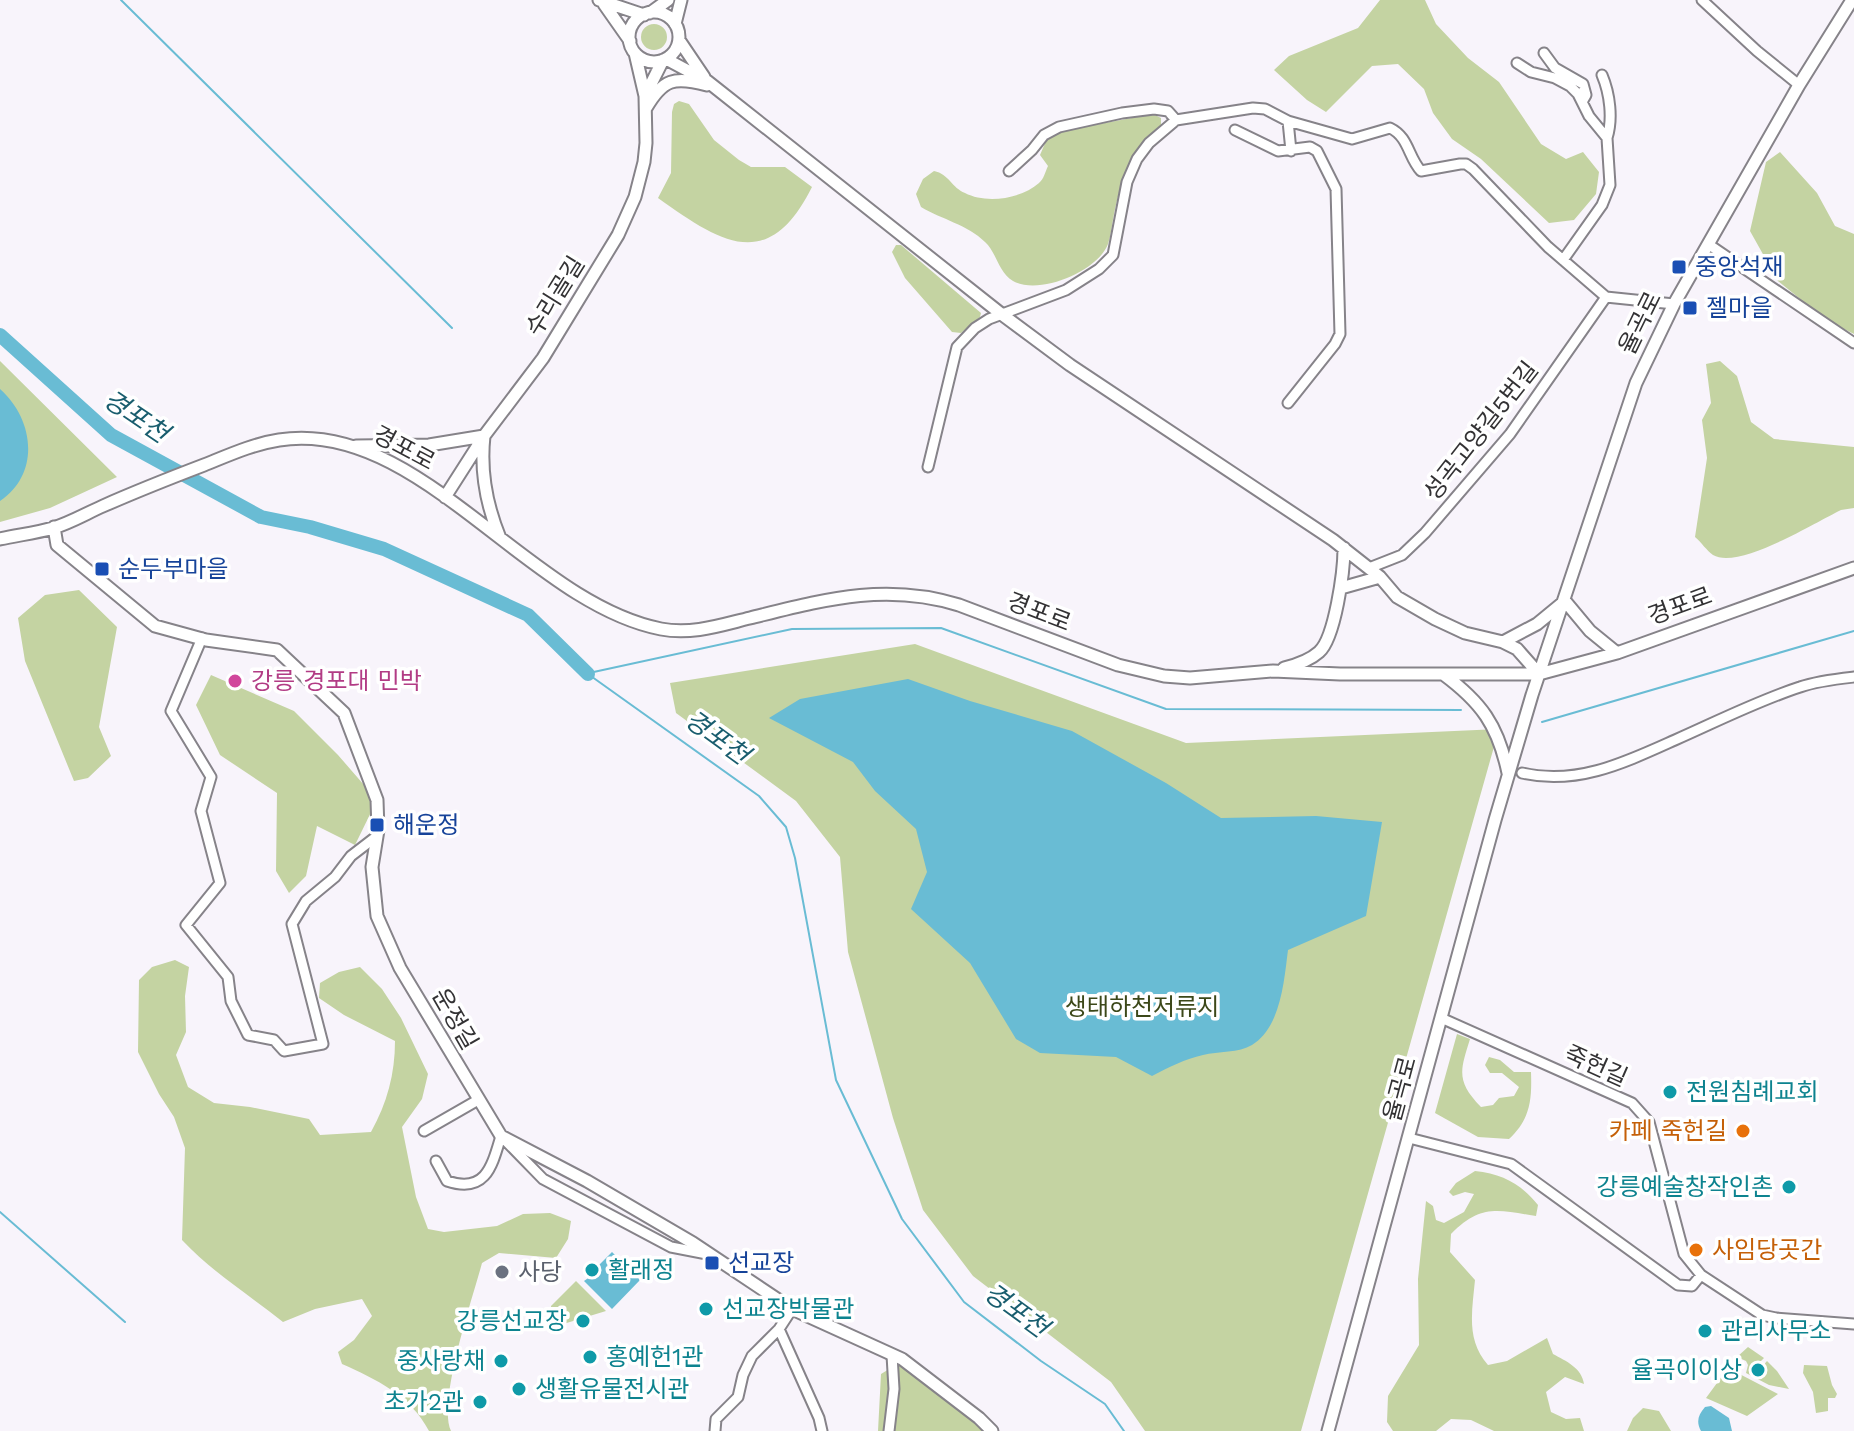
<svg xmlns="http://www.w3.org/2000/svg" width="1854" height="1431" font-family="'Work Sans','Noto Sans KR',sans-serif">
<style>
.green{fill:#c4d3a2}
.water{fill:#69bcd4}
.lines{fill:none;stroke-linecap:round;stroke-linejoin:round}
.stream{stroke:#69bcd4;stroke-width:2}
.river{stroke:#69bcd4;stroke-width:14}
.minor-casing{stroke:#868389;stroke-width:13}
.tertiary-casing{stroke:#868389;stroke-width:15}
.minor{stroke:#fff;stroke-width:9}
.tertiary{stroke:#fff;stroke-width:11}
.transit-dot{fill:#1a4fb4;stroke:#fff;stroke-width:3}
.hotel-dot{fill:#d1479c;stroke:#fff;stroke-width:3}
.culture-dot{fill:#0f9aa8;stroke:#fff;stroke-width:3}
.food-dot{fill:#e8710a;stroke:#fff;stroke-width:3}
.worship-dot{fill:#6b7280;stroke:#fff;stroke-width:3}
.labels{text-anchor:middle;dominant-baseline:central;stroke-width:7;stroke-linejoin:round;paint-order:stroke}
.transit-label{font-size:24px;fill:#164399;stroke:#fff;text-anchor:start}
.street-label{font-size:24px;fill:#333234;stroke:#fff}
.hotel-label{font-size:24px;fill:#b23c85;stroke:#fff;text-anchor:start}
.park-label{font-size:24px;fill:#3c4819;stroke:#fff}
.culture-label{font-size:24px;fill:#0d838f;stroke:#fff;text-anchor:start}
.food-label{font-size:24px;fill:#c56008;stroke:#fff;text-anchor:end}
.worship-label{font-size:24px;fill:#5b616d;stroke:#fff;text-anchor:start}
.water-label{font-size:26px;font-style:italic;fill:#195d6e;stroke:#fff}
</style>
<rect width="100%" height="100%" fill="#f8f4fb"/>
<!-- green -->
<path class="green" d="M 1380,0 L 1425,0 L 1436,24 L 1468,58 L 1499,82 L 1541,144 L 1566,159 L 1583,152 L 1599,172 L 1596,194 L 1574,220 L 1549,223 L 1481,159 L 1452,139 L 1433,113 L 1424,89 L 1398,64 L 1372,66 L 1326,112 L 1307,100 L 1274,70 L 1289,56 L 1358,28 Z
M641 37a13 13 0 1 1 26 0a13 13 0 1 1-26 0Z
M 679,101 L 689,104 L 714,140 L 739,160 L 751,167 L 785,167 L 812,187 C 768,275 720,242 658,198 L 671,173 L 672,112 L 674,104 Z
M 1153,114 L 1161,118 L 1161,125 C 1131,149 1122,177 1114,214 C 1112,224 1111,235 1108,244 C 1098,271 1039,296 1013,281 C 998,272 997,253 985,242 C 968,225 941,219 921,207 L 916,194 L 923,179 L 934,171 C 949,174 952,188 965,193 C 986,204 1021,199 1039,183 C 1044,179 1045,172 1048,166 L 1040,155 L 1046,141 L 1062,131 Z
M 1780,152 L 1817,193 L 1835,226 L 1854,234 L 1854,334 L 1826,320 L 1778,281 L 1750,231 L 1766,162 Z
M 896,245 L 901,245 L 981,313 L 980,317 L 961,333 L 952,332 L 905,278 L 892,252 Z
M 0,361 L 117,477 L 50,508 L 0,522 Z
M 1720,361 L 1737,376 L 1751,422 L 1774,439 L 1854,447 L 1854,508 L 1841,510 C 1814,523 1739,570 1713,555 C 1707,551 1701,542 1695,537 L 1707,458 L 1702,420 L 1711,403 L 1706,364 Z
M 79,590 L 117,627 L 99,727 L 111,756 L 88,778 L 74,781 L 25,661 L 18,618 L 45,595 Z
M 915,644 L 1186,743 L 1499,729 L 1301,1431 L 1145,1431 L 1111,1382 L 973,1276 L 923,1210 L 893,1118 L 848,952 L 840,857 L 796,801 L 676,713 L 670,683 Z
M 211,675 L 294,711 L 338,755 L 377,800 L 355,845 L 317,826 L 306,876 L 289,893 L 276,871 L 277,793 L 220,755 L 196,705 Z
M 175,960 L 189,967 L 185,996 L 186,1032 L 176,1055 L 188,1087 L 214,1103 L 250,1107 L 309,1119 L 320,1135 L 371,1132 C 387,1103 395,1074 395,1041 L 344,1015 L 319,998 L 320,983 L 339,972 L 360,967 L 382,989 L 401,1018 L 428,1074 L 422,1099 L 402,1127 L 416,1197 L 428,1229 L 444,1232 L 497,1226 L 523,1214 L 550,1213 L 571,1221 L 568,1239 L 556,1258 L 499,1253 L 482,1263 C 473,1297 437,1402 451,1431 L 429,1431 C 411,1396 376,1379 342,1364 L 338,1352 L 354,1340 L 372,1316 L 362,1299 L 315,1309 L 283,1322 C 248,1294 212,1272 182,1240 L 185,1148 L 174,1117 L 159,1094 L 138,1052 L 139,980 L 152,967 Z
M 1457,1034 L 1470,1039 C 1460,1071 1456,1081 1481,1107 L 1493,1105 L 1499,1098 L 1514,1096 L 1519,1087 L 1502,1073 L 1490,1073 L 1485,1065 L 1489,1057 L 1500,1060 L 1514,1072 L 1531,1072 C 1532,1101 1530,1119 1509,1139 L 1478,1137 L 1435,1113 Z
M 1475,1171 C 1503,1174 1521,1184 1538,1205 L 1536,1216 C 1497,1210 1481,1204 1451,1234 L 1450,1252 L 1475,1280 C 1472,1312 1466,1340 1488,1365 L 1507,1361 L 1547,1338 L 1553,1354 C 1566,1361 1582,1368 1584,1384 L 1565,1377 L 1546,1392 L 1551,1412 L 1566,1419 L 1580,1418 L 1584,1431 L 1494,1431 L 1471,1420 L 1451,1419 L 1436,1431 L 1393,1431 L 1387,1422 L 1388,1396 L 1419,1345 L 1418,1279 L 1426,1201 L 1433,1206 L 1436,1220 L 1444,1223 L 1464,1212 L 1474,1194 L 1465,1192 L 1453,1196 L 1449,1192 L 1456,1183 Z
M 576,1281 L 606,1311 L 560,1325 L 551,1319 L 551,1306 Z
M 1748,1347 L 1764,1358 L 1753,1369 L 1756,1374 L 1763,1372 L 1761,1368 L 1767,1361 L 1777,1371 L 1789,1389 L 1769,1385 L 1746,1373 L 1748,1365 L 1746,1361 L 1737,1357 Z
M 899,1363 L 975,1415 L 983,1431 L 878,1431 L 881,1374 Z
M 1804,1365 L 1827,1366 L 1832,1385 L 1837,1394 L 1835,1398 L 1828,1398 L 1828,1411 L 1816,1413 L 1813,1392 L 1803,1373 Z
M 1728,1368 L 1778,1394 L 1747,1416 L 1706,1398 Z
M 1643,1408 L 1659,1411 L 1671,1431 L 1627,1431 L 1633,1418 Z"/>
<!-- water -->
<path class="water" d="M 0,389 C 34,419 41,473 0,501 Z
M 908,679 L 970,701 L 1072,731 L 1166,783 L 1221,818 L 1316,816 L 1382,822 L 1366,916 L 1288,950 C 1284,981 1281,1027 1252,1045 C 1239,1053 1218,1051 1203,1055 C 1185,1059 1169,1067 1152,1076 L 1116,1057 L 1040,1053 L 1016,1039 L 970,963 L 911,909 L 927,872 L 916,829 L 875,791 L 853,762 L 769,718 L 800,699 Z
M 612,1252 L 640,1280 L 612,1309 L 584,1281 L 601,1269 L 598,1266 Z
M 1711,1406 L 1729,1418 L 1732,1431 L 1701,1431 C 1696,1422 1698,1415 1705,1407 Z"/>
<g class="lines">
<!-- stream -->
<path class="stream" d="M 121,0 L 452,328
M 589,673 L 792,629 L 941,628 L 1166,709 L 1461,710
M 588,674 L 759,796 L 786,827 L 795,858 L 836,1080 L 902,1219 L 964,1302 L 1041,1361 L 1105,1404 L 1124,1431
M 1542,722 L 1854,631
M 0,1212 L 125,1322"/>
<!-- river -->
<path class="river" d="M 0,335 L 111,435 L 261,517 L 310,527 L 384,549 L 528,615 L 588,674"/>
<!-- minor casing -->
<g class="minor-casing">
<path id="minor" d="M 1702,0 L 1757,51 L 1799,85
M 1544,53 L 1555,68 L 1583,84 L 1586,95 L 1582,102
M 1517,63 L 1531,72 L 1555,78 L 1570,86 L 1578,94 L 1589,116 L 1607,138 L 1610,185 L 1602,205 L 1563,260
M 1602,75 C 1610,94 1613,119 1607,138
M 1288,121 L 1291,151
M 1235,130 L 1278,151 L 1310,147 L 1317,151 L 1336,189 L 1340,334 L 1335,344 L 1288,403
M 1009,171 L 1032,150 L 1044,135 L 1059,127 L 1122,113 L 1154,109 L 1168,111 L 1176,120 L 1253,108 L 1265,109 L 1288,121 L 1352,139 L 1390,128 C 1409,137 1408,157 1421,171 L 1460,164 L 1466,164 L 1473,169 L 1548,247 L 1606,297 L 1674,304
M 1708,244 L 1854,343
M 928,467 L 957,347 L 975,328 L 989,319 L 1066,290 L 1099,269 L 1113,255 L 1127,182 L 1137,159 L 1149,143 L 1176,120
M 1369,568 L 1402,555 L 1425,533 L 1510,434 L 1606,297
M 202,638 L 171,711 L 211,777 L 201,811 L 220,883 L 186,925 L 228,977 L 231,1001 L 248,1035 L 274,1040 L 284,1051 L 323,1044 L 292,924 L 306,901 L 335,877 L 351,856 L 377,836
M 1522,773 C 1577,786 1626,762 1675,740 C 1716,722 1757,701 1800,687 C 1817,681 1836,679 1854,677
M 1441,1018 L 1632,1103 L 1649,1122 L 1684,1254 L 1701,1275 L 1762,1315 L 1776,1318 L 1854,1324
M 424,1131 L 478,1100
M 1409,1138 L 1511,1164 L 1678,1285 L 1692,1286 L 1701,1275
M 436,1161 L 447,1181 C 486,1194 492,1166 501,1136 L 543,1179 L 671,1247 L 707,1254
M 779,1329 L 819,1418 L 822,1431
M 715,1431 L 716,1419 L 738,1397 L 743,1375 L 752,1356 L 779,1329 L 792,1309
M 889,1431 L 894,1389 L 892,1355"/>
</g>
<!-- tertiary casing -->
<g class="tertiary-casing">
<path id="tertiary" d="M 599,0 L 644,15
M 604,4 L 630,41
M629 37a25 25 0 1 1 50 0a25 25 0 1 1-50 0Z
M 650,13 L 668,0
M 675,24 L 681,0
M 679,40 L 704,77
M 666,59 L 707,81 L 1000,313 L 1070,365 L 1333,540 L 1380,577 L 1397,597 L 1435,619 L 1465,633 L 1503,642 L 1517,649 L 1539,674
M 645,96 L 663,60
M 646,108 C 663,79 674,76 707,85
M 356,446 L 429,445 L 484,436 C 480,472 486,504 500,538
M 445,497 L 484,436 L 543,358 L 618,235 L 635,197 L 644,162 L 646,143 L 645,96 L 635,53
M 54,527 L 57,545 L 155,626 L 206,640 L 277,650 L 344,713 L 377,800 L 378,830 L 372,867 L 377,916 L 400,968 L 501,1136 L 587,1181 L 693,1243 L 792,1309 L 902,1359 L 979,1418 L 992,1431
M 0,539 C 18,535 36,533 53,528 C 70,523 87,513 103,506 C 137,491 170,478 204,465 C 229,455 253,444 279,440 C 418,418 528,603 661,629 C 692,635 721,625 750,618 C 823,600 885,582 959,605 L 1118,665 L 1164,676 L 1190,678 L 1273,671 L 1340,674 L 1539,674 L 1617,653 L 1854,568
M 1341,588 L 1380,577
M 1503,642 L 1537,624 L 1565,601 L 1590,631 L 1617,653
M 1284,668 C 1296,665 1309,661 1319,652 C 1335,638 1344,571 1344,548
M 1443,674 C 1481,702 1498,725 1508,773
M 1328,1431 L 1495,820 L 1532,695 L 1636,383 L 1674,304 L 1799,85 L 1852,0"/>
</g>
<!-- minor -->
<use href="#minor" class="minor"/>
<!-- tertiary -->
<use href="#tertiary" class="tertiary"/>
</g>
<!-- markers -->
<g class="transit-dot">
<rect x="1671" y="259" width="16" height="16" rx="4"/>
<rect x="1682" y="300" width="16" height="16" rx="4"/>
<rect x="94" y="561" width="16" height="16" rx="4"/>
<rect x="369" y="817" width="16" height="16" rx="4"/>
<rect x="704" y="1255" width="16" height="16" rx="4"/>
</g>
<circle class="hotel-dot" cx="235" cy="681" r="8"/>
<g class="culture-dot">
<circle cx="1670" cy="1092" r="8"/>
<circle cx="1789" cy="1187" r="8"/>
<circle cx="592" cy="1270" r="8"/>
<circle cx="706" cy="1309" r="8"/>
<circle cx="583" cy="1321" r="8"/>
<circle cx="1705" cy="1331" r="8"/>
<circle cx="590" cy="1357" r="8"/>
<circle cx="501" cy="1361" r="8"/>
<circle cx="1758" cy="1370" r="8"/>
<circle cx="519" cy="1389" r="8"/>
<circle cx="480" cy="1402" r="8"/>
</g>
<g class="food-dot">
<circle cx="1743" cy="1131" r="8"/>
<circle cx="1696" cy="1250" r="8"/>
</g>
<circle class="worship-dot" cx="502" cy="1272" r="8"/>
<g class="labels">
<!-- transit labels -->
<g class="transit-label">
<text x="1695" y="267">중앙석재</text>
<text x="1706" y="308">젤마을</text>
<text x="118" y="569">순두부마을</text>
<text x="393" y="825">해운정</text>
<text x="728" y="1263">선교장</text>
</g>
<!-- street labels -->
<g class="street-label">
<text transform="translate(555 296) rotate(-58)">수리골길</text>
<text transform="translate(1640 323) rotate(-64)">율곡로</text>
<text transform="translate(1481 431) rotate(-52)">성곡고양길5번길</text>
<text transform="translate(404 448) rotate(28)">경포로</text>
<text transform="translate(1680 606) rotate(-20)">경포로</text>
<text transform="translate(1039 612) rotate(21)">경포로</text>
<text transform="translate(455 1019) rotate(60)">운정길</text>
<text transform="translate(1596 1066) rotate(24)">죽헌길</text>
<text transform="translate(1400 1089) rotate(-75)">율곡로</text>
</g>
<!-- hotel labels -->
<g class="hotel-label">
<text x="251" y="681">강릉 경포대 민박</text>
</g>
<!-- park labels -->
<g class="park-label">
<text x="1142" y="1007">생태하천저류지</text>
</g>
<!-- culture labels -->
<g class="culture-label">
<text x="1686" y="1092">전원침례교회</text>
<text x="1773" y="1187" text-anchor="end">강릉예술창작인촌</text>
<text x="608" y="1270">활래정</text>
<text x="722" y="1309">선교장박물관</text>
<text x="567" y="1321" text-anchor="end">강릉선교장</text>
<text x="1721" y="1331">관리사무소</text>
<text x="606" y="1357">홍예헌1관</text>
<text x="485" y="1361" text-anchor="end">중사랑채</text>
<text x="1742" y="1370" text-anchor="end">율곡이이상</text>
<text x="535" y="1389">생활유물전시관</text>
<text x="464" y="1402" text-anchor="end">초가2관</text>
</g>
<!-- food labels -->
<g class="food-label">
<text x="1727" y="1131">카페 죽헌길</text>
<text x="1712" y="1250" text-anchor="start">사임당곳간</text>
</g>
<!-- worship labels -->
<g class="worship-label">
<text x="518" y="1272">사당</text>
</g>
<!-- water labels -->
<g class="water-label">
<text transform="translate(136 416) rotate(34)">경포천</text>
<text transform="translate(717 737) rotate(36)">경포천</text>
<text transform="translate(1016 1310) rotate(36)">경포천</text>
</g>
</g>
</svg>
